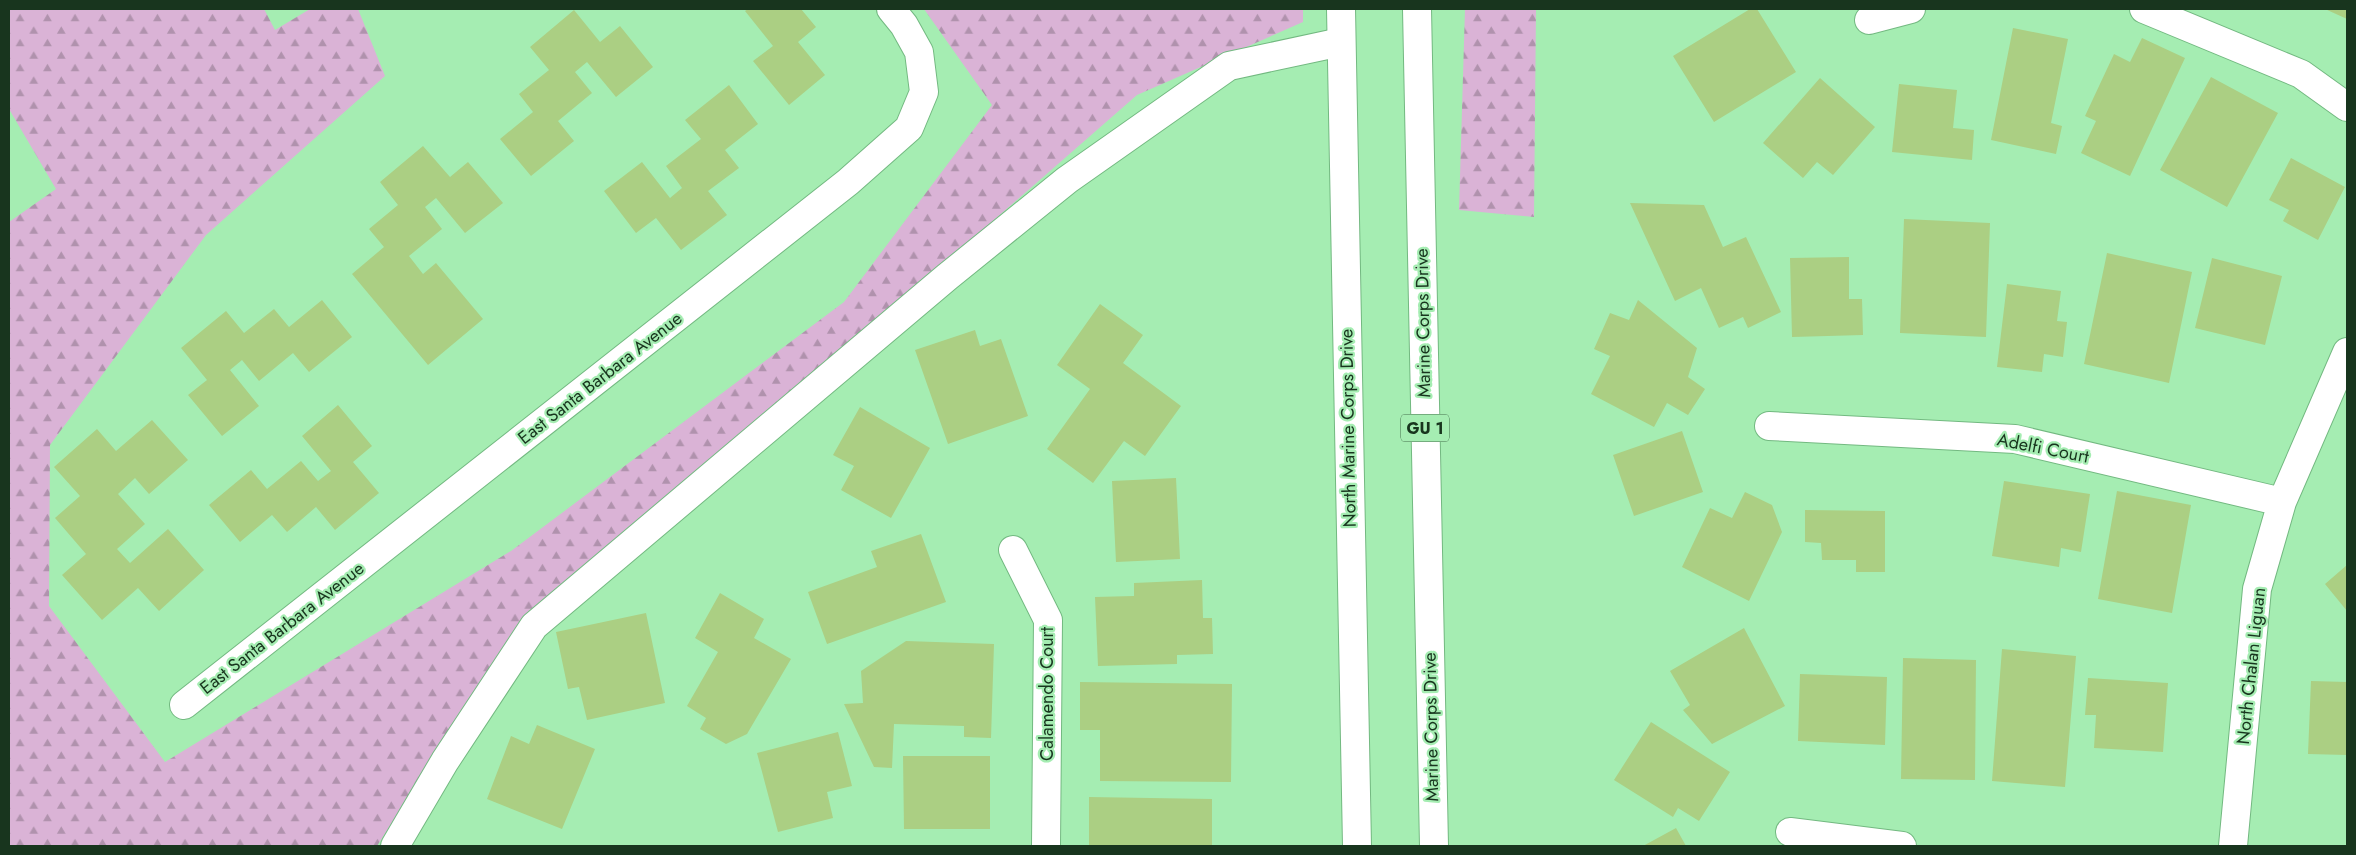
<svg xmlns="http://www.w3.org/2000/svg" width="2356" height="855" font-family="Jost,sans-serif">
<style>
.forest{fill:url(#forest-firs)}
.building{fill:#abcf83}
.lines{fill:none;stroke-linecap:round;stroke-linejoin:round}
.minor-casing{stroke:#73b981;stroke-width:30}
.primary-casing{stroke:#73b981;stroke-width:30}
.minor{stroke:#fff;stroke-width:28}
.primary{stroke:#fff;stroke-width:28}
.labels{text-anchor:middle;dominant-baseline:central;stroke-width:4.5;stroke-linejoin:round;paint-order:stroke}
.shield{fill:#a5edb2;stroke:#426c4a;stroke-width:1}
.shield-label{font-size:16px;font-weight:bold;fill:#18351e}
.street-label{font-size:18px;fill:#18351e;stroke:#a5edb2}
</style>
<defs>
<pattern id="forest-firs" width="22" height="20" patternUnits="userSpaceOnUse" patternTransform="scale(1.25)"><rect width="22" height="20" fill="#dab3d6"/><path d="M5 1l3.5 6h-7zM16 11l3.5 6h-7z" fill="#b092ad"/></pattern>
</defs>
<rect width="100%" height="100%" fill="#a5edb2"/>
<!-- forest -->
<path class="forest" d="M 9,9 L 264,9 L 275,30 L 310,9 L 358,9 L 385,76 L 206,235 L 50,445 L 49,606 L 165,762 L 511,551 L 844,302 L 992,105 L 924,9 L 1303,9 L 1303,22 L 1137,95 L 804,386 L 525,617 L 377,846 L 9,846 L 9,222 L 56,189 L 9,109 Z
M 1465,9 L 1536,9 L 1534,217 L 1459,210 Z"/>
<!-- building -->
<path class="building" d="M 748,9 L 801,9 L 816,27 L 798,42 L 825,75 L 789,105 L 753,61 L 773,46 L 745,11 Z
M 1750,9 L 1757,9 L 1796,72 L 1714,122 L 1673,56 Z
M 2325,9 L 2347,9 L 2347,19 Z
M 574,10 L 600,42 L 620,26 L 653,67 L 616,97 L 587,62 L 575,72 L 592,93 L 558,121 L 574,141 L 531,176 L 500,139 L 533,112 L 519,94 L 549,70 L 530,47 Z
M 2013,28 L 2068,39 L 2051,123 L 2062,126 L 2056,154 L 1991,140 Z
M 2142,38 L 2185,58 L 2130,176 L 2081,153 L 2096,121 L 2085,116 L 2114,54 L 2130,62 Z
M 2211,77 L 2278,113 L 2227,207 L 2160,170 Z
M 1820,78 L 1875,127 L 1833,175 L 1817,162 L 1803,178 L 1763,143 Z
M 1899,84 L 1957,90 L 1953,128 L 1974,130 L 1972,160 L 1892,152 Z
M 729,85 L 758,124 L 725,150 L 739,168 L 708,191 L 727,215 L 681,250 L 656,218 L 636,233 L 604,191 L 642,162 L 670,198 L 682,188 L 666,166 L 701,139 L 685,120 Z
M 423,146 L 450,177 L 468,162 L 503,203 L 465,233 L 436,198 L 425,207 L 442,229 L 409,256 L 423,274 L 436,263 L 483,319 L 428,365 L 352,274 L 384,247 L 369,229 L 398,205 L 380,182 Z
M 2291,158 L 2345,187 L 2318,240 L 2283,221 L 2289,210 L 2269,200 Z
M 1630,203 L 1704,205 L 1723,247 L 1746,237 L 1781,312 L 1748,328 L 1743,317 L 1719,328 L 1701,288 L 1675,301 Z
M 1904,219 L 1990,223 L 1986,337 L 1900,333 Z
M 2107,253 L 2192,272 L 2169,383 L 2084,364 Z
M 1849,257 L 1849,299 L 1862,299 L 1863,335 L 1792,337 L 1790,258 Z
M 2212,258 L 2282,276 L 2265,345 L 2195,328 Z
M 2007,284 L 2061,291 L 2057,321 L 2067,322 L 2063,357 L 2044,354 L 2042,372 L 1997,367 Z
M 322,300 L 352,337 L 309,372 L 293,353 L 259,381 L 242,360 L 230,370 L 259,406 L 222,436 L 188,395 L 207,380 L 181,348 L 226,311 L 244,333 L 274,309 L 289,327 Z
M 1638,300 L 1697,348 L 1688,377 L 1705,389 L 1688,415 L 1667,403 L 1654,427 L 1591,394 L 1610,356 L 1594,349 L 1610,313 L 1629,320 Z
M 1100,304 L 1143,335 L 1123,363 L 1181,406 L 1145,456 L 1124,441 L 1093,483 L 1047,449 L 1090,389 L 1057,365 Z
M 975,330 L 980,346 L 1001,339 L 1028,416 L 948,444 L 915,350 Z
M 338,405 L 372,446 L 353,462 L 379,493 L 335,530 L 316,507 L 287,532 L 272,515 L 240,542 L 209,505 L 251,470 L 267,489 L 301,461 L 318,481 L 331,471 L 302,436 Z
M 860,407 L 930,448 L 891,518 L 841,490 L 854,466 L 833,455 Z
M 152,420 L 188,460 L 149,494 L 135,478 L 118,494 L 145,524 L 117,549 L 130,563 L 168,529 L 204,570 L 159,611 L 138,588 L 102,620 L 62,575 L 86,554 L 55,518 L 80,496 L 54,467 L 97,429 L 116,451 Z
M 1682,431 L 1703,492 L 1634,516 L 1613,455 Z
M 1176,478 L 1180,559 L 1116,562 L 1112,481 Z
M 2004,481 L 2090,494 L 2081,552 L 2061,548 L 2059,567 L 1992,556 Z
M 2117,491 L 2191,505 L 2172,613 L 2098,599 Z
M 1745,492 L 1772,505 L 1782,532 L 1749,601 L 1682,567 L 1710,508 L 1732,518 Z
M 1805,510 L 1885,511 L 1885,572 L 1856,572 L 1856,560 L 1822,560 L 1821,543 L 1805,542 Z
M 921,534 L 946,602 L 827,644 L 808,592 L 877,567 L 871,551 Z
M 2347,565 L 2347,611 L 2325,584 Z
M 1202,580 L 1203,618 L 1212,618 L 1213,654 L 1177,655 L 1177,664 L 1098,666 L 1095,597 L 1134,596 L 1134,583 Z
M 720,593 L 764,619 L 754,638 L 791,659 L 747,734 L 726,744 L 700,729 L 706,718 L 687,706 L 718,652 L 695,638 Z
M 646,613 L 665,703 L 587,720 L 579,687 L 568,689 L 556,632 Z
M 1744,628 L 1785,706 L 1712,744 L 1683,710 L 1690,705 L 1670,671 Z
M 906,641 L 994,644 L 991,738 L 964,737 L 964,726 L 894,724 L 892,768 L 874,767 L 844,704 L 863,703 L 861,671 Z
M 2002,649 L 2076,656 L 2065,787 L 1992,781 Z
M 1903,658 L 1976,660 L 1975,780 L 1901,779 Z
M 1800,674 L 1887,677 L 1885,745 L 1798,741 Z
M 2088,678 L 2168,683 L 2163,752 L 2094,748 L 2096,715 L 2085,715 Z
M 2311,681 L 2347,682 L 2347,755 L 2308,754 Z
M 1080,682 L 1232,684 L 1231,782 L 1100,781 L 1100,730 L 1080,730 Z
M 1651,722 L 1730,772 L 1699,821 L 1678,808 L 1673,817 L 1614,780 Z
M 537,725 L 595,749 L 562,829 L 487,799 L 511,736 L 529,744 Z
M 838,732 L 852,786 L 827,792 L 833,818 L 778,832 L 757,753 Z
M 903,756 L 990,756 L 990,829 L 904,829 Z
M 1089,797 L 1212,799 L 1212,846 L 1089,846 Z
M 1676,828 L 1686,846 L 1643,846 Z"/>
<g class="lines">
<!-- minor casing -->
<g class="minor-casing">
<path id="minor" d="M 2144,9 L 2301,74 L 2347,107
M 1869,20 L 1911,9
M 1769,426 L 2015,439 L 2282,502
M 1013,550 L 1048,620 L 1046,846
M 184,705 L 848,182 L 909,128 L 924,92 L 919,52 L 904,25 L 891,9
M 1790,832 L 1902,846
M 395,846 L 445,761 L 534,626 L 947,277 L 1067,180 L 1229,66 L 1341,42
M 2233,846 L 2257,589 L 2282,502 L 2347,352"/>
</g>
<!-- primary casing -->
<g class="primary-casing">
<path id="primary" d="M 1341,9 L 1357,846
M 1417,9 L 1434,846"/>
</g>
<!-- minor -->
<use href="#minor" class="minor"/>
<!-- primary -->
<use href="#primary" class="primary"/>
</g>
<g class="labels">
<!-- shield labels -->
<rect class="shield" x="1401" y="414.5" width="48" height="27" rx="4"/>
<g class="shield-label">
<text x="1425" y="428">GU 1</text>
</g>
<!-- street labels -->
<g class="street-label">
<text transform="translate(1423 323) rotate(-91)">Marine Corps Drive</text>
<text transform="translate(600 378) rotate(-38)">East Santa Barbara Avenue</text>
<text transform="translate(1348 428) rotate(-91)">North Marine Corps Drive</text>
<text transform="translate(2043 448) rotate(11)">Adelfi Court</text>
<text transform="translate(282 628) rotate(-38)">East Santa Barbara Avenue</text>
<text transform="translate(2251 666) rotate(-84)">North Chalan Liguan</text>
<text transform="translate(1047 694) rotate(-90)">Calamendo Court</text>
<text transform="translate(1431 727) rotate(-91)">Marine Corps Drive</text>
</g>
</g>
<!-- border -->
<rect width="2356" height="855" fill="none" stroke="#18351e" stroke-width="20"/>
</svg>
